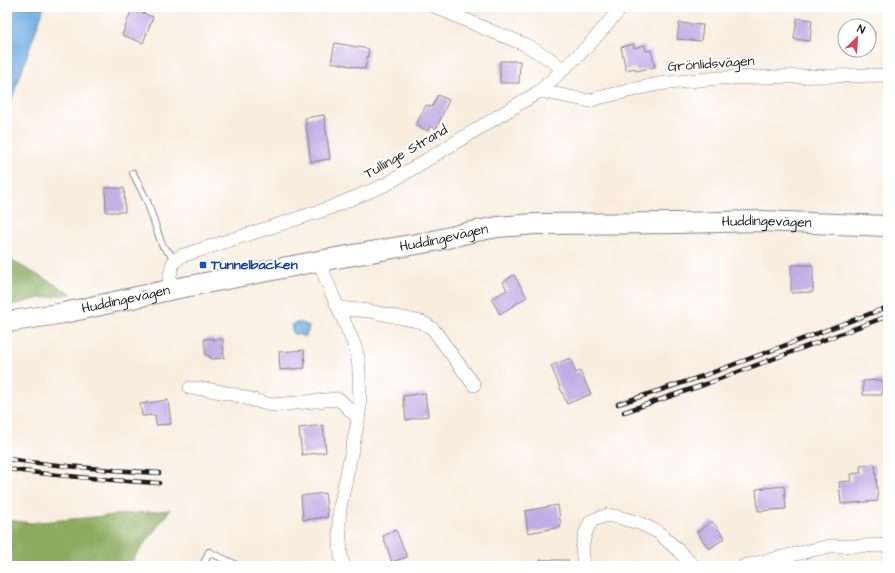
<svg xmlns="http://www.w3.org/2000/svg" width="895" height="573" font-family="'Architects Daughter',sans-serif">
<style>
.forest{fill:#8bab5f;stroke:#54643e}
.water{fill:#6dace0;stroke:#44647e}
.building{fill:#c1ade5}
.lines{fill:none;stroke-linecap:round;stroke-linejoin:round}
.service-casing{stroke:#8a847e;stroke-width:8}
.minor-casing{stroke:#8a847e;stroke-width:14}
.primary-casing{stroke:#8a847e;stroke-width:22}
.service{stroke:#fff;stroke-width:6}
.minor{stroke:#fff;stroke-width:13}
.primary{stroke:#fff;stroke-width:20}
.rail-casing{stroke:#1c1c1c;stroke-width:4.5}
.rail{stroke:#fff;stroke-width:3;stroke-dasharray:9;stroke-linecap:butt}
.transit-dot{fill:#1a4fb4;stroke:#fff;stroke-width:1.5}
.labels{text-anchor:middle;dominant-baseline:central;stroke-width:4;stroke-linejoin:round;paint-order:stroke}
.street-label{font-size:14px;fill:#1c1c1c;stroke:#fff}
.transit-label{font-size:14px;font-weight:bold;fill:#164399;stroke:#fff;text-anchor:start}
</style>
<rect width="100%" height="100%" fill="#fff"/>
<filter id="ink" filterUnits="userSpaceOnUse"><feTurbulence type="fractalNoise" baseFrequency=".025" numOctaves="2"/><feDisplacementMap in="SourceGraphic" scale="8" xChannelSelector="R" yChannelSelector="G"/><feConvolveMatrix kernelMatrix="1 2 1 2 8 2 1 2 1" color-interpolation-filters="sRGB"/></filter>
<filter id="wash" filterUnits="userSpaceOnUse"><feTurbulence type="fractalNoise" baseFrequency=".012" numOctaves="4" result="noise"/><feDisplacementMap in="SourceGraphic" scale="16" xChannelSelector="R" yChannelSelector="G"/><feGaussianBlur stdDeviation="0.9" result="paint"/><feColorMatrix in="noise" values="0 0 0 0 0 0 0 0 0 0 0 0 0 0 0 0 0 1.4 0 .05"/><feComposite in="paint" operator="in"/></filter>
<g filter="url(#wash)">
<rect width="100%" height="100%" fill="#f9eddf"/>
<!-- forest -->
<path class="forest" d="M 7,258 L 72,294 L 41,298 L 7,306 Z
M 170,510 L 128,566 L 7,566 L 7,520 L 30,523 Z"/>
<!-- water -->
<path class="water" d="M 7,7 L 44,7 L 7,113 Z
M 297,323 L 302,323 L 309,326 L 308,331 L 305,337 L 297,334 L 293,334 L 291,326 L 292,324 Z"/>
<g id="blocks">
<!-- building -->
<path class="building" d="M 132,9 L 153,17 L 143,43 L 122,35 Z
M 797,18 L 812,20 L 810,41 L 794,39 Z
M 679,23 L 703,25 L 701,41 L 677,39 Z
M 869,31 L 875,32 L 873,49 L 869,49 Z
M 335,43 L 369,49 L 365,69 L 331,62 Z
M 633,44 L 634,48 L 645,45 L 646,51 L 651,50 L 655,67 L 636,71 L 635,68 L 626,70 L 621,47 Z
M 500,61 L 520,61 L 519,83 L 500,83 Z
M 438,95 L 449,100 L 436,129 L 430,126 L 428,131 L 416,125 L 426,105 L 432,107 Z
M 324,115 L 330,159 L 311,162 L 305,118 Z
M 105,188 L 124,188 L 125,212 L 106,212 Z
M 791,265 L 813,265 L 813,292 L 791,293 Z
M 514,275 L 527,297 L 500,314 L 491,299 L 507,290 L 503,282 Z
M 213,338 L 213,340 L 223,339 L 224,358 L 211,359 L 210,356 L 206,356 L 204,339 Z
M 304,350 L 305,368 L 280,370 L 279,352 Z
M 570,358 L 576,373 L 580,371 L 591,394 L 567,404 L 551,366 Z
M 882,380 L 882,395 L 863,395 L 863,381 Z
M 425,393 L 428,416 L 406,420 L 403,396 Z
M 168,400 L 171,424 L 156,425 L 155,415 L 142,416 L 140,404 Z
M 323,425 L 326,452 L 302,455 L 299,428 Z
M 875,464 L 878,501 L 841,504 L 839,482 L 852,481 L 851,474 L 861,473 L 860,466 Z
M 784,486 L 786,509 L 758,511 L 756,489 Z
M 325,493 L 328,517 L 303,520 L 301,496 Z
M 558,505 L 561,527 L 528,533 L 525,511 Z
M 712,521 L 725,538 L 709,549 L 697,532 Z
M 396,530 L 407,557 L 392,562 L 383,536 Z
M 540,560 L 568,560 L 568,566 L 540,566 Z"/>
</g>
</g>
<g filter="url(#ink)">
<use href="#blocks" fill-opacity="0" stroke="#8a847e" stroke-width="1"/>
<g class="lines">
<!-- service casing -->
<g class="service-casing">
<path id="service" d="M 133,173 L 147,201 L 162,245 L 176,260
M 203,566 L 209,552 L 239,566"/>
</g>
<!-- minor casing -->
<g class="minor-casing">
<path id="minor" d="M 436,7 L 491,31 L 524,44 L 550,59 L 563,70
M 540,91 L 590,101 L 598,98 L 658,84 L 719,78 L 888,75
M 319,261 L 332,294 L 354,344 L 358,357 L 359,371 L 360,404 L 358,421 L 340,507 L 339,523 L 341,557 L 344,566
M 169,290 L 170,275 L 173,263 L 181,256 L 327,209 L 387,184 L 540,91 L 588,46 L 622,7
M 339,308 L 369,311 L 422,322 L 433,329 L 474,385
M 190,388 L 205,389 L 232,394 L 271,405 L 296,403 L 336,399 L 340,400 L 358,418
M 584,566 L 582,548 L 585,534 L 591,521 L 607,515 L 618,517 L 639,523 L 658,532 L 680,552 L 693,566
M 744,566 L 830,546 L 861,546 L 888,545"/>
</g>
<!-- primary casing -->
<g class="primary-casing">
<g id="primary">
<path id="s1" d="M 7,322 L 64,313 L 169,290 L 319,261 L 434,241 L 471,232 L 498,227 L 535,224 L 678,223 L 760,221 L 888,226"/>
</g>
</g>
<!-- service -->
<use href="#service" class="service"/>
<!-- minor -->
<use href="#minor" class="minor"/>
<!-- primary -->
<use href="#primary" class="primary"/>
<!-- rail casing -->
<g class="rail-casing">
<path id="rail" d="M 618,404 L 703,376 L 888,307
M 624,412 L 706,384 L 888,316
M 7,459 C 57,466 108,470 159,473
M 7,469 C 57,476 108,480 159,483"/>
</g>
<!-- rail -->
<use href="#rail" class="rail"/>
</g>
</g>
<!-- markers -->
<rect class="transit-dot" x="199" y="261" width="8" height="8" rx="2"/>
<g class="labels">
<!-- street labels -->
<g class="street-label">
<text transform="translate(711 64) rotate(-4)">Grönlidsvägen</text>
<text transform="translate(406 152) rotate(-30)">Tullinge Strand</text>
<text stroke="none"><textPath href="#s1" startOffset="769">Huddingevägen</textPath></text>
<text stroke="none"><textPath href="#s1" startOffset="445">Huddingevägen</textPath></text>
<text stroke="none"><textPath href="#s1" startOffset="121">Huddingevägen</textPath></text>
</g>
<!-- transit labels -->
<g class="transit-label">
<text x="211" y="265">Tunnelbacken</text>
</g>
</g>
<!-- margin -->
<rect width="895" height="573" fill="none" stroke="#fff" stroke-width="24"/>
<!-- north arrow -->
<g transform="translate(857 38) rotate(25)"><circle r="19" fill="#ffffff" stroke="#a4a4a4"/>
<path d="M0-3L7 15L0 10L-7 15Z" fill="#d1495b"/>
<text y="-6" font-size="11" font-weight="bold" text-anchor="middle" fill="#1c1c1c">N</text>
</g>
</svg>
